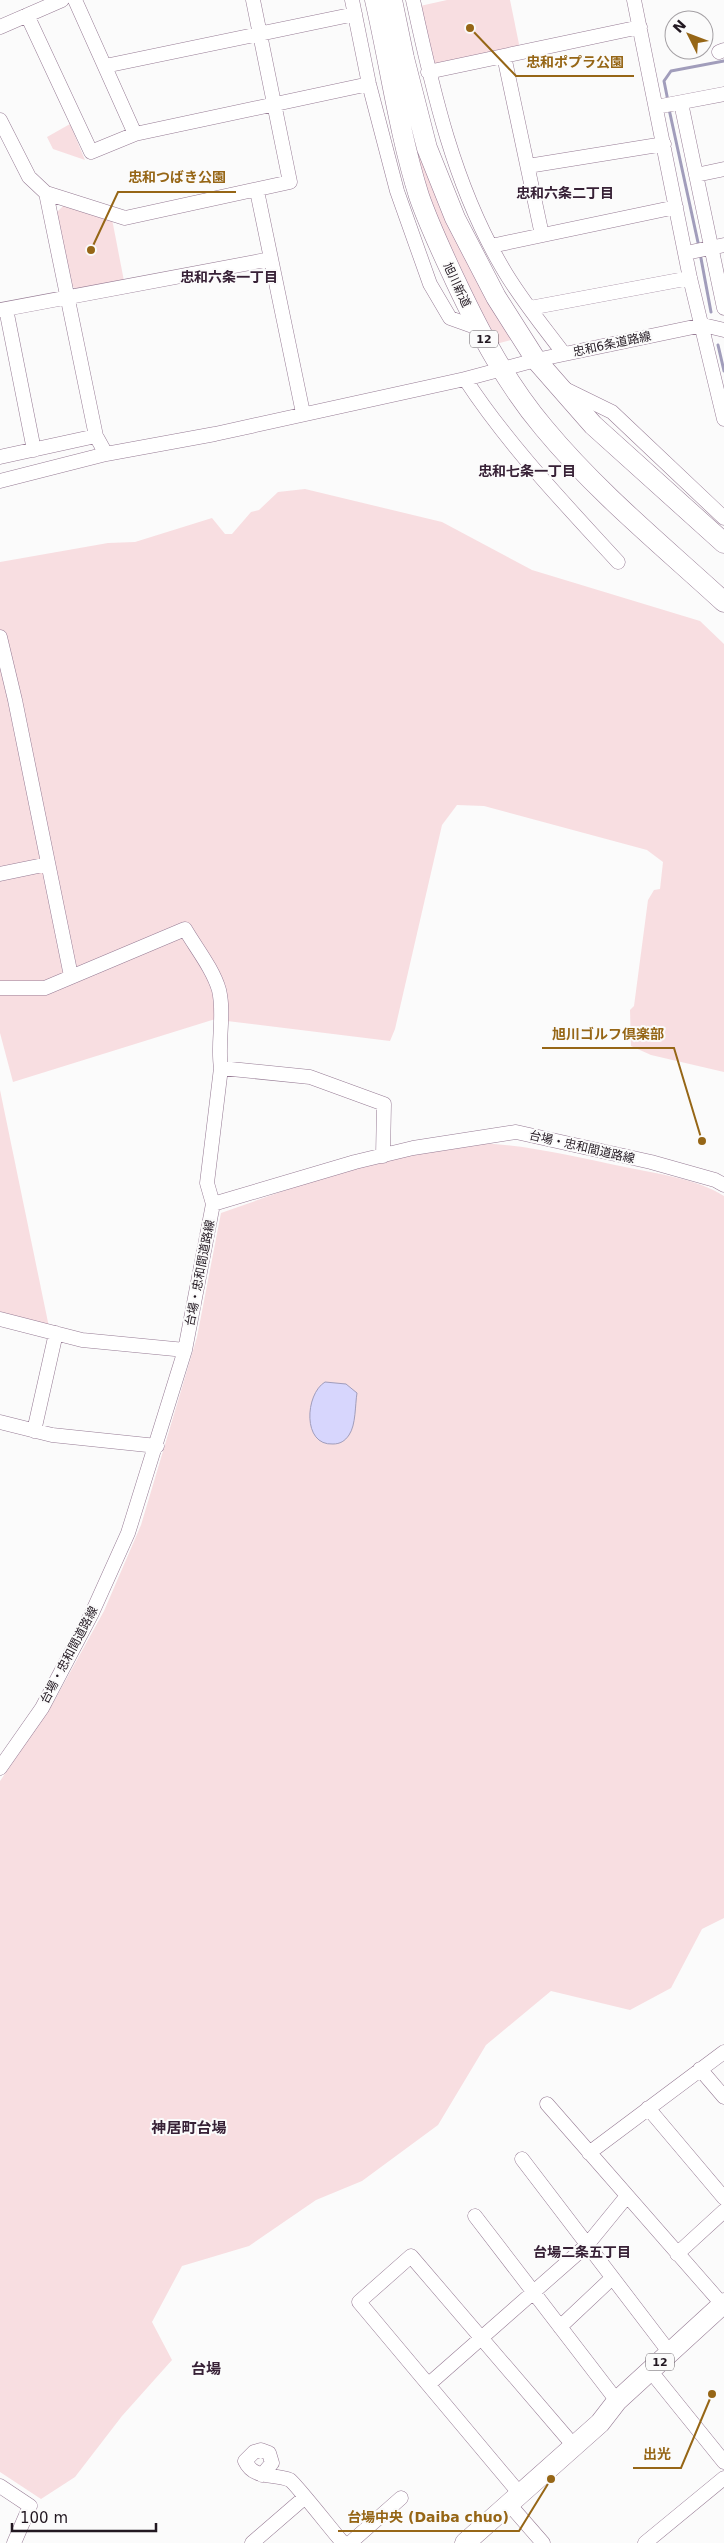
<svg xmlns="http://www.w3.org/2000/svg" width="724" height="2543" font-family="'DejaVu Sans','Noto Sans JP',sans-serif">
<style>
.green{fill:#f8dee1}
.water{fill:#d7d6fd;stroke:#a19dbb}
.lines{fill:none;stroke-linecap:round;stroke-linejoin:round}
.stream{stroke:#a19dbb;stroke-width:3}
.minor-casing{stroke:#967b94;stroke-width:15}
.highway-casing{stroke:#967b94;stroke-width:21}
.minor{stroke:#fff;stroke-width:14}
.highway{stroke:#fff;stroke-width:20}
.labels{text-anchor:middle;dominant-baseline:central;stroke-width:4;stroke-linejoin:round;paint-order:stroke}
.shield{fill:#fbfbfb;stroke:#635c62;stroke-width:1}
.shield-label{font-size:11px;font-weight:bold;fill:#221821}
.street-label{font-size:12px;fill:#221821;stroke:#fbfbfb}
.neighbourhood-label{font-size:14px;font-weight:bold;fill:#372136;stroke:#fbfbfb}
.quarter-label{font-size:15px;font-weight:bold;fill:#372136;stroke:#fbfbfb}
.leader{fill:none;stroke:#966616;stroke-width:2}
.callout-dot{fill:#966616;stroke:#fbfbfb;stroke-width:2}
.callout-label{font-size:14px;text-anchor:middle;font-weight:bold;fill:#966616;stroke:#fbfbfb;stroke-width:4;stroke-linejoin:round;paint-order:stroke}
</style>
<rect width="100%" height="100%" fill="#fbfbfb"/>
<!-- green -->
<path class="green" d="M 447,0 L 510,0 L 520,49 L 432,67 L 420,6 Z
M 399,63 L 511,340 L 496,344 L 420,181 Z
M 70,124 L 85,160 L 53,149 L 47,137 Z
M 66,203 L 112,219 L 124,281 L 78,291 L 71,285 L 56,213 Z
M 305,489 L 442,522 L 532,570 L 700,621 L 724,644 L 724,1072 L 651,1055 L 631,1046 L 630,1010 L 634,1006 L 648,900 L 654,890 L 660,889 L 663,862 L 647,850 L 484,806 L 457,805 L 442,825 L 395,1029 L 390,1041 L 227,1021 L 225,1016 L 13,1082 L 0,1033 L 0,562 L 108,543 L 135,542 L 212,518 L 225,534 L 232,534 L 251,512 L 259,510 L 278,492 Z
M 0,1090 L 50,1332 L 0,1319 Z
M 478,1143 C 528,1145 576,1157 625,1167 C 658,1174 695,1178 724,1196 L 724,1918 L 702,1929 L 671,1988 L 630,2010 L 551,1991 L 486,2045 L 438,2125 L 362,2181 L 316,2200 L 249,2246 L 182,2266 L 152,2322 L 172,2360 L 122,2416 L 75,2477 L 41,2499 L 0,2472 L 0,1781 L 52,1705 L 104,1611 L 141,1525 L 197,1337 L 221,1213 L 357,1165 Z"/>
<!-- water -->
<path class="water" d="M 325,1382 L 346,1384 L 357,1393 C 355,1405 356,1425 349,1435 C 345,1441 340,1444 333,1444 C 302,1446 305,1394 325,1382 Z"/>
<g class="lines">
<!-- stream -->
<path class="stream" d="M 668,101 L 664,81 L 671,71 L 724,61
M 669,109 L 699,247
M 700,253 L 711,312
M 718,345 L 724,371"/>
<!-- minor casing -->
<g class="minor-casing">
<path id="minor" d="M 75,0 L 135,134 L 369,84
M 352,0 L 369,84 L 397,191 L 430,284 L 450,318 L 478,328
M 413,0 C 433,92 454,185 502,267 C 519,297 543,326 564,354
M 634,0 L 690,278 L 724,419
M 27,15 L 91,152 L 135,134
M 0,27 L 62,0
M 719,52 L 724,50
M 504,56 L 542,235
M 105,66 L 355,14
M 428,72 L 640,27
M 681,103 L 724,308
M 656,107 L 724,94
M 0,120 L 29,177 L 46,193 L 125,218 L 290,182 L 253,0
M 528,166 L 664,144
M 696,175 L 724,169
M 257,191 L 303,413
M 46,193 L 96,436 L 106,454
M 491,246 L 676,207
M 686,253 L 724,245
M 530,308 L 690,278
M 6,309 L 34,450
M 0,310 L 271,259
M 465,379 C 509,446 564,503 618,562
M 565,389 L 612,412 L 724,518
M 0,457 L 96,436
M 0,481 L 106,454 L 215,434 L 465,379 L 536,360 L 703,325 L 724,330
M 0,637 L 15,700 L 71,976
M 0,874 L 48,864
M 0,988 L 45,988 L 185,929 C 196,948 213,969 219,990 C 225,1015 217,1043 221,1068 L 207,1183 L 213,1204 L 185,1350 L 128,1533 L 92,1613 L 42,1708 L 0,1768
M 221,1068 L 310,1077 L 384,1104 L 383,1156
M 213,1204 L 355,1162 L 413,1148 L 516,1132 L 651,1162 L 715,1180 L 724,1185
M 0,1319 L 82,1340 L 185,1350
M 0,1422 L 52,1435 L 157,1446
M 34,1431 L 56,1333
M 700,2069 L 724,2097
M 547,2104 L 722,2304
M 648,2108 L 724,2198
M 589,2153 L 724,2052
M 522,2159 L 670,2353
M 475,2216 L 617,2401
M 677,2254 L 724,2211
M 560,2327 L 612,2278
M 657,2379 L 724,2462
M 429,2384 L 587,2245 L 627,2196
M 262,2475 L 272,2463 L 269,2453 L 261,2450 L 254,2452 L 245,2461 C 254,2480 274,2473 290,2480 C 295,2483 335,2534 343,2543
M 0,2486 L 30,2506 L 14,2543
M 520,2494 L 359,2302 L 411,2256 L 574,2446
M 509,2504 L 543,2543
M 252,2543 L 304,2498
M 350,2543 L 401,2498
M 645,2543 L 724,2478"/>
</g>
<!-- highway casing -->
<g class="highway-casing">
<path id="highway" d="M 375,0 C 390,65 399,133 419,196 C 429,225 442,252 455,280 C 480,333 506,383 544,428 C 597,492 663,546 724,602
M 392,0 L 404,58 L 427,148 L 455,218 L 496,297 L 536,360 L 593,425 L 724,543
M 465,2543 L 600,2423 L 617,2401 L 724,2303"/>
</g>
<!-- minor -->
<use href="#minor" class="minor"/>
<!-- highway -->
<use href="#highway" class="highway"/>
</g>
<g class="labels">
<!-- shield labels -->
<g class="shield">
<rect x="470" y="330.5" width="28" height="17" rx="4"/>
<rect x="646" y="2353.5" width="28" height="17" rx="4"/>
</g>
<g class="shield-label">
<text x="484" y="339">12</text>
<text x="660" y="2362">12</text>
</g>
<!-- street labels -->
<g class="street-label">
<text transform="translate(457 285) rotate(65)">旭川新道</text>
<text transform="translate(612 344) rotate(-12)">忠和6条道路線</text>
<text transform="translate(582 1147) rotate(13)">台場・忠和間道路線</text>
<text transform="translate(200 1273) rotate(-79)">台場・忠和間道路線</text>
<text transform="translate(69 1655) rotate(-62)">台場・忠和間道路線</text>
</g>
<!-- neighbourhood labels -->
<g class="neighbourhood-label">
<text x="565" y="193">忠和六条二丁目</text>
<text x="229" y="277">忠和六条一丁目</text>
<text x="527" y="471">忠和七条一丁目</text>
<text x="582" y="2252">台場二条五丁目</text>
</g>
<!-- quarter labels -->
<g class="quarter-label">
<text x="189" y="2128">神居町台場</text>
<text x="206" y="2369">台場</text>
</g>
</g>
<!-- callouts -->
<path class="leader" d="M470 28L516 76H634M91 250L118 192H236M702 1141L674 1048H542M712 2394L681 2468H633M551 2479L519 2531H338"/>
<g class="callout-dot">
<circle cx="470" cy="28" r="5"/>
<circle cx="91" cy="250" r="5"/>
<circle cx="702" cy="1141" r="5"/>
<circle cx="712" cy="2394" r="5"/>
<circle cx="551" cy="2479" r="5"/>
</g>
<g class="callout-label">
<text x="575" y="67">忠和ポプラ公園</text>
<text x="177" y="182">忠和つばき公園</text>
<text x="608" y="1039">旭川ゴルフ倶楽部</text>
<text x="657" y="2459">出光</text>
<text x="428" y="2522">台場中央 (Daiba chuo)</text>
</g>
<!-- north arrow -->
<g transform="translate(689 35) rotate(312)"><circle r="24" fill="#fbfbfb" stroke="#a4a0a4"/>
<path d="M0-4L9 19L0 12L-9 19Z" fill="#966616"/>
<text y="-8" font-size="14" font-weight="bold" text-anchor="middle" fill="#221821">N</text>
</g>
<!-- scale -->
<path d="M12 2523v8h144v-8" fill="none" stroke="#221821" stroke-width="2.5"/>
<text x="20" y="2523" font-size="15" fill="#221821" stroke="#fbfbfb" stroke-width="4" paint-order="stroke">100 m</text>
</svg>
